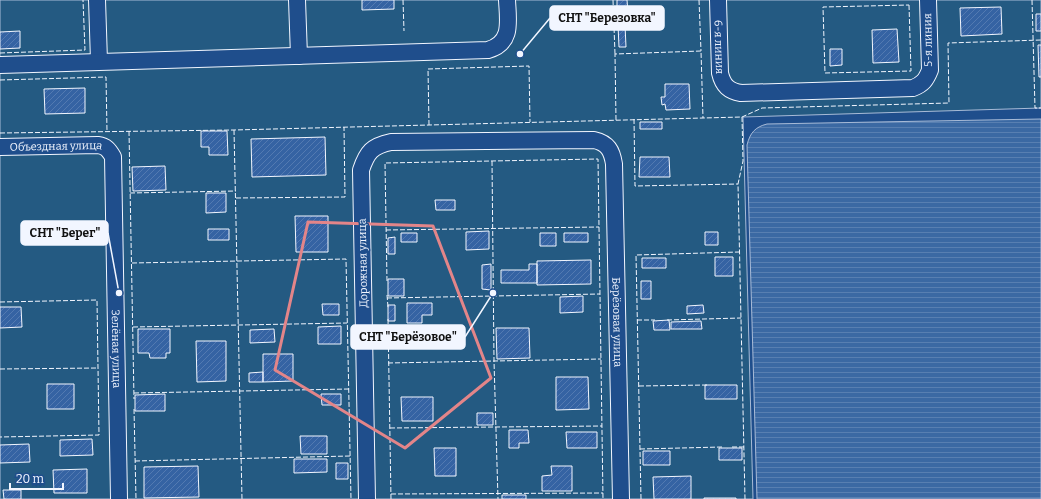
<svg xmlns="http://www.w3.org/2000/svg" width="1041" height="499" font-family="Bitter,serif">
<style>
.garden{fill:#245a82;stroke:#a8bbd7}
.water{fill:url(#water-rules);stroke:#a8bbd7}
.building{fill:url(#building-hatch);stroke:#f2f6ff}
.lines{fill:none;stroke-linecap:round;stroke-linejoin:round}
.minor-casing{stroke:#f2f6ff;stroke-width:18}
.minor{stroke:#1f4e8c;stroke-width:16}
.fence{stroke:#f2f6ff;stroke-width:1;stroke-dasharray:5 2;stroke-linecap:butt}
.marked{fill:none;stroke:#e38589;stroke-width:3;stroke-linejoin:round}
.labels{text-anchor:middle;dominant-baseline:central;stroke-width:3;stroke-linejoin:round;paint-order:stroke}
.street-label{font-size:11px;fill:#f2f6ff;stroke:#1f4e8c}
.leader{fill:none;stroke:#f2f6ff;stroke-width:1.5}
.callout-dot{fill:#f2f6ff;stroke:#1f4e8c;stroke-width:1.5}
.callout{fill:#f2f6ff;stroke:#f2f6ff;stroke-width:1.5}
.callout-label{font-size:12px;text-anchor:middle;font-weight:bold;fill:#111}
</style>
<defs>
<pattern id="water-rules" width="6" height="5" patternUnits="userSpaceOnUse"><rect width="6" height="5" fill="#3b69a3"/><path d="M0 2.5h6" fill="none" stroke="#587fb1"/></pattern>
<pattern id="building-hatch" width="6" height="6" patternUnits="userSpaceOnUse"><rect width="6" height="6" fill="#3563a3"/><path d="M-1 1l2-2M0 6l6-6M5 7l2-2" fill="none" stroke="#537ab1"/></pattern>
</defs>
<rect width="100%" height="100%" fill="#1f4e8c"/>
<!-- garden -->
<path class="garden" d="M 0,0 L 1041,0 L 1041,108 L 743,117 L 753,499 L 0,499 Z"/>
<!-- water -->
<path class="water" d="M 1041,119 L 1041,499 L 757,499 L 747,145 C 750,133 755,127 767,124 Z"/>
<!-- building -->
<path class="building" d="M 362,0 L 394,0 L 394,9 L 362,10 Z
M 617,0 L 627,0 L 628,13 L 617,13 Z
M 1001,7 L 1002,34 L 961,36 L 960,8 Z
M 1036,14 L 1041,14 L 1041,31 L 1036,31 Z
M 618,25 L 625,25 L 626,47 L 619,47 Z
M 897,29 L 899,62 L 873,63 L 872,30 Z
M 20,31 L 20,48 L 0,49 L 0,32 Z
M 1038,45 L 1041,45 L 1041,77 L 1039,77 Z
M 830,49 L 842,49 L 842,65 L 830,66 Z
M 665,84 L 689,84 L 690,109 L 666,110 L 665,104 L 662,105 L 661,97 L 665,97 Z
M 85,88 L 85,113 L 45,114 L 44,89 Z
M 640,122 L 662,122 L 662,129 L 640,129 Z
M 201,131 L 227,131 L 228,155 L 209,155 L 209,147 L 201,147 Z
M 325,137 L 326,175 L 252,177 L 251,139 Z
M 640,157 L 669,157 L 670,177 L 639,177 Z
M 165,166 L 166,190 L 133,191 L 132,167 Z
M 206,193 L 226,193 L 226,212 L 206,213 Z
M 435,200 L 455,200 L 455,210 L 436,210 Z
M 295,216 L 328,216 L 328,252 L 296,252 Z
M 208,229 L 229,229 L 229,240 L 208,240 Z
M 489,231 L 489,249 L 466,250 L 466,232 Z
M 705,232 L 718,232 L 718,245 L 705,245 Z
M 401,233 L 417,233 L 417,242 L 401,242 Z
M 540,233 L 556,233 L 556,246 L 540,246 Z
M 564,233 L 588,233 L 588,242 L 564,242 Z
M 395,237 L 395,254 L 388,254 L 388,238 Z
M 715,257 L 733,257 L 733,276 L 715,276 Z
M 642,258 L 666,258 L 666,268 L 642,268 Z
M 591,260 L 591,284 L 537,285 L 537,261 Z
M 491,264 L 491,290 L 482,289 L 482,265 Z
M 529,264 L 537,264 L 537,283 L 501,283 L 501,270 L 529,270 Z
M 388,279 L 404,279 L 404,296 L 388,296 Z
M 641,281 L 651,281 L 651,299 L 641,299 Z
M 583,296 L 583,312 L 560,313 L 560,297 Z
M 407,303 L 432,303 L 432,315 L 422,315 L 422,323 L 407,323 Z
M 322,304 L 339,304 L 339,315 L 323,315 Z
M 388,305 L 395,305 L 395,321 L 388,321 Z
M 703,305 L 704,313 L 687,314 L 687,306 Z
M 0,307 L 21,307 L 22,327 L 0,328 Z
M 669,320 L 670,330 L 654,330 L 653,321 Z
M 701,321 L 702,329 L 671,329 L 671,322 Z
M 341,326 L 341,344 L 318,344 L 318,327 Z
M 496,328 L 529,328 L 530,358 L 497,359 Z
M 138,329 L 170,329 L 170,353 L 166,353 L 166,358 L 150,358 L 149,353 L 138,353 Z
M 274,329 L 275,342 L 250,343 L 250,330 Z
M 196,341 L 226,341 L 226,381 L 197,382 Z
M 263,354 L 293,354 L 293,381 L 263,382 Z
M 263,372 L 263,382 L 249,382 L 249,373 Z
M 556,377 L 588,377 L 589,409 L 556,410 Z
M 47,384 L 74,384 L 74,409 L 47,409 Z
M 705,385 L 737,385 L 737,399 L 705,399 Z
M 165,394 L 165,411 L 135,411 L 135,395 Z
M 321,394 L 341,394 L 341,405 L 322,405 Z
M 401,397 L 433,397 L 433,421 L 402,421 Z
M 477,413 L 493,413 L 493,425 L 477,425 Z
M 509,430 L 528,430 L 529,443 L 519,443 L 519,448 L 509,448 Z
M 566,432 L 597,432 L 597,448 L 567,448 Z
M 300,436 L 327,436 L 327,454 L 301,454 Z
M 92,439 L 93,455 L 60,456 L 60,440 Z
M 29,444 L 30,462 L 0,463 L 0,445 Z
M 434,448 L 456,448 L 456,476 L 435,476 Z
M 719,448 L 742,448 L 742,460 L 719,460 Z
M 643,451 L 670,451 L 670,465 L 643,465 Z
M 294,459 L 327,459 L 327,472 L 294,473 Z
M 336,463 L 348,463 L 348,479 L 336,479 Z
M 198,466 L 199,497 L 144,498 L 144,467 Z
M 551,466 L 572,466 L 572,491 L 542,491 L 542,476 L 552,475 Z
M 87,469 L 87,493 L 54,493 L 53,470 Z
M 691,476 L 691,499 L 654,499 L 653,477 Z
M 3,490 L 21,490 L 21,499 L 4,499 Z
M 502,495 L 526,495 L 526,499 L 502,499 Z
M 704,498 L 736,498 L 736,499 L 704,499 Z"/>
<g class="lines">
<!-- minor casing -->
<g class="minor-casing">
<g id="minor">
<path d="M 97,0 L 99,61"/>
<path d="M 297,0 L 299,56"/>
<path id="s1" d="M 718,0 L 720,73 C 723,86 729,91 741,93 L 913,88 C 923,84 926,80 930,70 L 928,0"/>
<path d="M 0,65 L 488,50 C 513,43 508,21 507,0"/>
<path id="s2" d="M 0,147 L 98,145 C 106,146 109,150 113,157 L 119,499"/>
<path id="s3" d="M 367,499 L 361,170 C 367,152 372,146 391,142 L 594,140 C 608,143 612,151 614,164 L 621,499"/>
</g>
</g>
<!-- minor -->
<use href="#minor" class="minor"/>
<!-- fence -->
<path class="fence" d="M 403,0 L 404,31
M 613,0 L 615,54
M 699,0 L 701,51
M 1032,0 L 1035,108 L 1041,108
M 909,5 L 911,71 L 825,73 L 823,7 Z
M 0,53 L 85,50 L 83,0
M 0,80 L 106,77 L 107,131
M 742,117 L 743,161 L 738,184 L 745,499
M 634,119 L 635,186 L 738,184
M 616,120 L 615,54 L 701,51 L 703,118
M 429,125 L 428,69 L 529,66 L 530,122
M 234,130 L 242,499
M 129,131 L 134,399
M 0,133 L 234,130 L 742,117 L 762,108 L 949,103 L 948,43 L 1041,40
M 492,161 L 494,361 L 498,499
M 130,193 L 236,191
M 236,198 L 345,197 L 344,127
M 386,230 L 599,227
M 132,263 L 346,259 L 351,499
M 387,281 L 385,163 L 598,159 L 603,499
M 387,295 L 388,307
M 387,298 L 600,294
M 0,302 L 97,300 L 99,435 L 0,437
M 388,319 L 391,499
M 637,320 L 655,320
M 667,320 L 741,318
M 133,327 L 347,323
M 388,363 L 601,359
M 0,369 L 98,368
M 639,386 L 707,385
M 134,393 L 349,389
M 134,409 L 136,499
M 390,428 L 602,426
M 732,447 L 744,447
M 640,449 L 722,447
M 135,461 L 350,456
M 391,494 L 603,493
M 641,499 L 636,255 L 739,252"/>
</g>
<!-- marked area -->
<path class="marked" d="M 308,222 L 433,226 L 491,378 L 405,448 L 275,370 Z"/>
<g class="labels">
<!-- street labels -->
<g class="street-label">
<text transform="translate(928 40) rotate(-91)">5-я линия</text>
<text stroke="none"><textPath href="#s1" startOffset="47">6-я линия</textPath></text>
<text stroke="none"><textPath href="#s2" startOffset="56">Объездная улица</textPath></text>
<text transform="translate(363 263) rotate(-91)">Дорожная улица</text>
<text stroke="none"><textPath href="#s3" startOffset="768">Берёзовая улица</textPath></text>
<text stroke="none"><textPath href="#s2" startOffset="310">Зелёная улица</textPath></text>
</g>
</g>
<!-- callouts -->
<path class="leader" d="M520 54L550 18M119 293L108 233M493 293L465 337"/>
<g class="callout-dot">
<circle cx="520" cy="54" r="4"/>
<circle cx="119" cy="293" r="4"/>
<circle cx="493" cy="293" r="4"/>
</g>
<g class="callout">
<rect x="550" y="6" width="114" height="24" rx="4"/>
<rect x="21" y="221" width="87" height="24" rx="4"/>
<rect x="351" y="325" width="114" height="24" rx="4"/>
</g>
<g class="callout-label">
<text x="607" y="22">СНТ "Березовка"</text>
<text x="65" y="237">СНТ "Берег"</text>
<text x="408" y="341">СНТ "Берёзовое"</text>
</g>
<!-- scale -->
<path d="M10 483v6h53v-6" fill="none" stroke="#f2f6ff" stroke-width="2"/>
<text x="16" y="483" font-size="12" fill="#f2f6ff" stroke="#1f4e8c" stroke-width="3" paint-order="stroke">20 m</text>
</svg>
